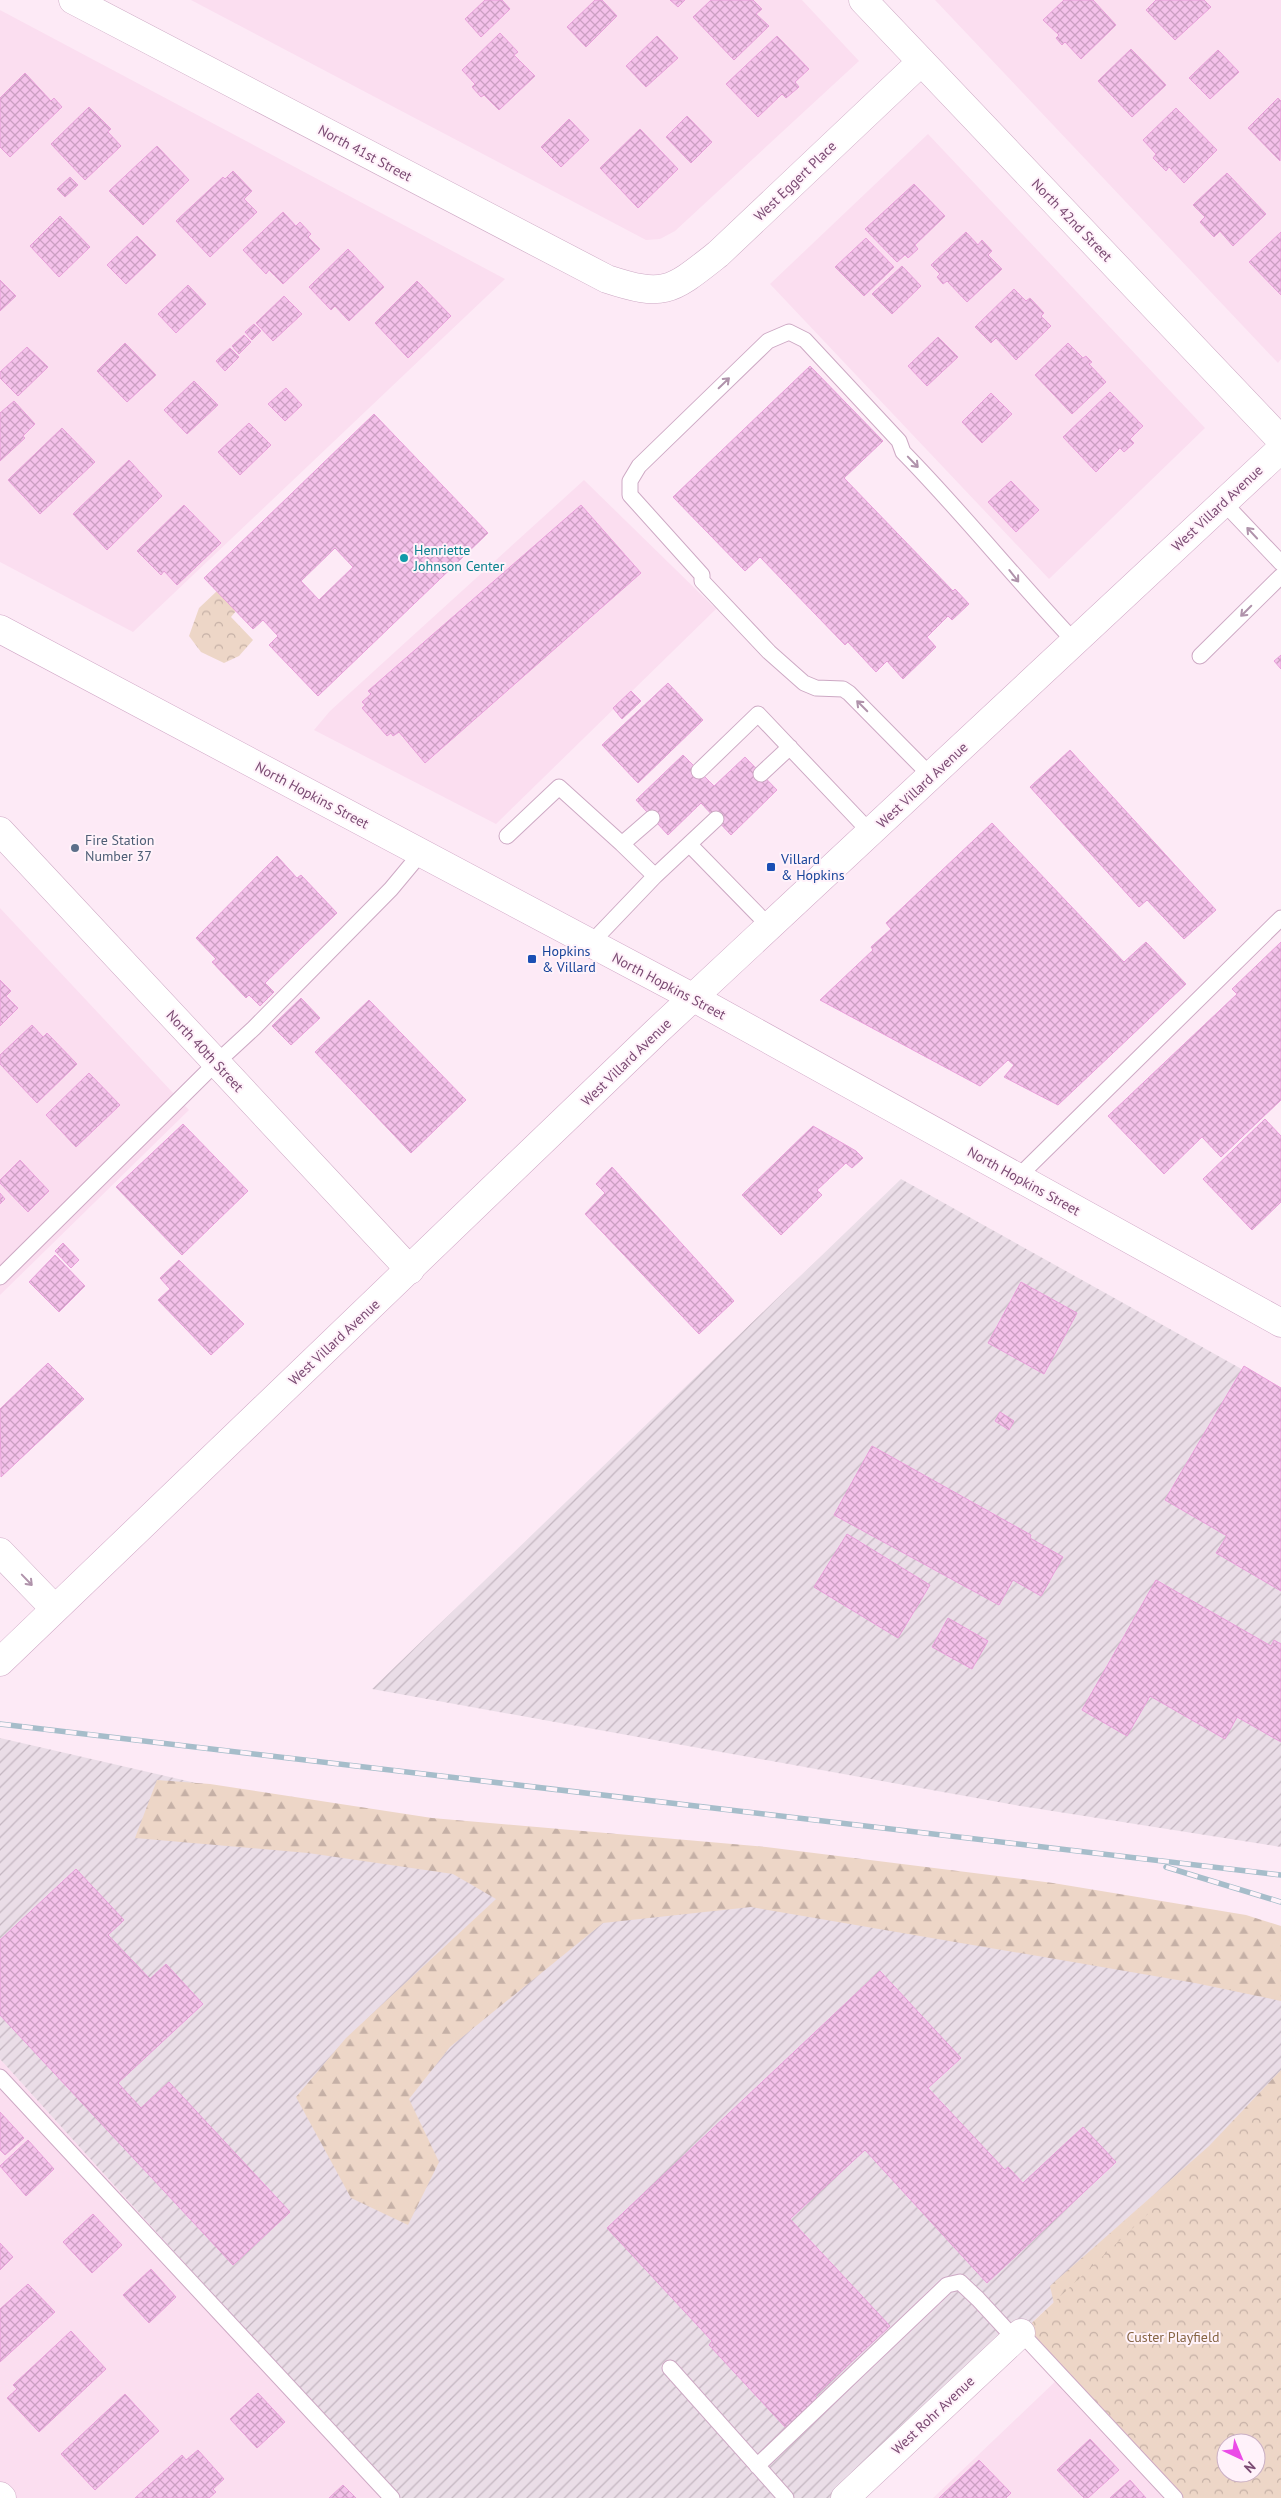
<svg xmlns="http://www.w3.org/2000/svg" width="1281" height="2498" font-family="'PT Sans',sans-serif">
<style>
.residential{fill:#fbdef0}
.industrial{fill:url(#industrial-furrows)}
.forest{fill:url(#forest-firs)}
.park{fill:url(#park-crowns);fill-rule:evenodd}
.building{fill:url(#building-cross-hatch);stroke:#e8a0da;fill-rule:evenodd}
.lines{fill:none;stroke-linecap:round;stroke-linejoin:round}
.lane-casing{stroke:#cda9c4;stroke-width:17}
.street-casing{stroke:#cda9c4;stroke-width:29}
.secondary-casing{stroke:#d0a7c6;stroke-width:29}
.lane{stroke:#fff;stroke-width:15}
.street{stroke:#fff;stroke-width:28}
.secondary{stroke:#fff;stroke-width:28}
.rail-casing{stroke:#a6bdca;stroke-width:5.5}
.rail{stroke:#fff2fa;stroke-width:4;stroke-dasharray:11;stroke-linecap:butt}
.oneway{stroke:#b093ab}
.culture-dot{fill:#0f9aa8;stroke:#fff2fa;stroke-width:2}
.service-dot{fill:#5c6f8a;stroke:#fff2fa;stroke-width:2}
.transit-dot{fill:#1a4fb4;stroke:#fff2fa;stroke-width:2}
.labels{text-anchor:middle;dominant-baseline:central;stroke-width:4;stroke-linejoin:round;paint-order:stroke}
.street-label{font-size:14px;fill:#7b4b73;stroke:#fff2fa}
.culture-label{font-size:14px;fill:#0d838f;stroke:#fff2fa;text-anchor:start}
.service-label{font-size:14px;fill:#4e5e75;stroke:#fff2fa;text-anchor:start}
.transit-label{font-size:14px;fill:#164399;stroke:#fff2fa;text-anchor:start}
.park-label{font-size:14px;fill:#876645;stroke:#fff2fa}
</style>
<defs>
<pattern id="industrial-furrows" width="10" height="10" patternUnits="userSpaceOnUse" patternTransform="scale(1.25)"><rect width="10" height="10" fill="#eadde7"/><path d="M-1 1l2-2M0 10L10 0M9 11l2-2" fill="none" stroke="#c3b5c0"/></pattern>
<pattern id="forest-firs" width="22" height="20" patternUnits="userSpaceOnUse" patternTransform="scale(1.25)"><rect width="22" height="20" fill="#edd6c7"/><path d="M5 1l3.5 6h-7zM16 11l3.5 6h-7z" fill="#c5b0a6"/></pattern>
<pattern id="park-crowns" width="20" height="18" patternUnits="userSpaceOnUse" patternTransform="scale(1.25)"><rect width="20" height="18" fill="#edd6c7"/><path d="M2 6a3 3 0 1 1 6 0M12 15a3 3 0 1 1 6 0" fill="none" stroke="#c5b0a6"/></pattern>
<pattern id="building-cross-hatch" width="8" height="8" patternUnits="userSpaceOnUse" patternTransform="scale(1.25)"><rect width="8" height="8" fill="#f4c1ea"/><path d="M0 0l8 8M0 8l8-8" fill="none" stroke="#cb9fc2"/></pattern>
</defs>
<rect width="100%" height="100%" fill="#fdeaf6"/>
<!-- residential -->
<path class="residential" d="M 191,0 L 802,0 L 859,61 L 675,231 L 660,239 L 646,240 Z
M 935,0 L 1281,0 L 1281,359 L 1278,363 Z
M 0,10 L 505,279 L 133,632 L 0,562 Z
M 928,134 L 1205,428 L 1049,579 L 770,284 Z
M 584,480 L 716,609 L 496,824 L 314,730 L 330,711 Z
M 0,908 L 189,1110 L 0,1295 Z
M 0,2059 L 397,2498 L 0,2498 Z
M 1061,2376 L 1175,2498 L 933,2498 Z"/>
<!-- industrial -->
<path class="industrial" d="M 901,1179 L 1281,1391 L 1281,1847 L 1015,1805 L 372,1689 Z
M 0,1738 L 270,1800 L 1281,1990 L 1281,2089 L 845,2498 L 397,2498 L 0,2059 Z"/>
<!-- forest -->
<path class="forest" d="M 157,1780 L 210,1784 L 432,1818 L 766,1847 L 1053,1883 L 1246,1915 L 1281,1926 L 1281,2001 L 1195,1983 L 751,1907 L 603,1923 L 450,2047 L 409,2099 L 439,2162 L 408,2225 L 351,2198 L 296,2097 L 346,2038 L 496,1899 L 453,1874 L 308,1853 L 135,1838 Z
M 1281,2070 L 1281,2109 L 1061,2335 L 1050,2286 L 1209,2146 Z"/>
<!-- park -->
<path class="park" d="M 217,591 L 236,611 L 231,617 L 253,640 L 239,656 L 224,663 L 201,652 L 189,636 L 199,608 Z
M 1281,2089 L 1281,2498 L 1175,2498 L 1021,2333 ZM 1226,2443 L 1256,2443 L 1256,2473 L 1226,2473 Z"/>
<!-- building -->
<path class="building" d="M 485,0 L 502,0 L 510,9 L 481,37 L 465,19 Z
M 595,0 L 602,0 L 617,16 L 586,47 L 567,27 Z
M 670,0 L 685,0 L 678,7 Z
M 711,0 L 753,0 L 762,9 L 756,14 L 769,26 L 734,60 L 693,17 Z
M 1064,0 L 1093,0 L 1116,25 L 1081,59 L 1065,42 L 1062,45 L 1056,38 L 1059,35 L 1043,20 Z
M 1156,0 L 1204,0 L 1211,7 L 1175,40 L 1146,10 Z
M 500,33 L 518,52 L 514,55 L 535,76 L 499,110 L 484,95 L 481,97 L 472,87 L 475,84 L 462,70 Z
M 657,36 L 678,58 L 646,87 L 626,66 Z
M 777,36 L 809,69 L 795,82 L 799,87 L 786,98 L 782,94 L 758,117 L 726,84 Z
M 1131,49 L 1166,85 L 1132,117 L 1098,81 Z
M 1218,50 L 1239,72 L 1210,99 L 1189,78 Z
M 25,73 L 51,101 L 54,98 L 62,107 L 10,157 L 0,147 L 0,98 Z
M 1278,98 L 1281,101 L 1280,161 L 1248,128 Z
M 89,107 L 111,129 L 108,132 L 121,146 L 85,180 L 51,144 Z
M 1176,108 L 1217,150 L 1184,183 L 1169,167 L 1166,171 L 1153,158 L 1156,154 L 1143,140 Z
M 687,116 L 712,142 L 691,163 L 666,137 Z
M 569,119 L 589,140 L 561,167 L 541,147 Z
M 640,129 L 678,169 L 638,208 L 600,168 Z
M 157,146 L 189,180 L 143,225 L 109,191 Z
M 233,171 L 252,191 L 244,199 L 257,212 L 210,257 L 176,221 L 223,177 L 225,179 Z
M 1227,173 L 1266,214 L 1233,246 L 1220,231 L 1214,237 L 1200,222 L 1205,217 L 1193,205 Z
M 70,177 L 78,185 L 65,197 L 57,189 Z
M 914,184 L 945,216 L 915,245 L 918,249 L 908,258 L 905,255 L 897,262 L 865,229 Z
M 283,212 L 296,226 L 300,222 L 311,234 L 308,237 L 320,249 L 283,284 L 269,270 L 266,274 L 243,250 Z
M 60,216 L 90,247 L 59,277 L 30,246 Z
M 966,232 L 978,245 L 982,240 L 992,251 L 988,255 L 1002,269 L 967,302 L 947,281 L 943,284 L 937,277 L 940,274 L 931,265 Z
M 1281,232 L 1281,295 L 1249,262 Z
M 137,236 L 156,255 L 126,284 L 107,265 Z
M 866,238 L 894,267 L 864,296 L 835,267 Z
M 348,249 L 384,287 L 349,321 L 335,306 L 331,310 L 309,287 Z
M 902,266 L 921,286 L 892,314 L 872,294 Z
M 0,280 L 16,296 L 0,311 Z
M 417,281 L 451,316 L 408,358 L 375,323 Z
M 188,285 L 206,304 L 176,333 L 158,314 Z
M 1014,289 L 1026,301 L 1030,298 L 1044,313 L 1041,316 L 1051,326 L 1016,360 L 996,338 L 991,343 L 975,327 Z
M 284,296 L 302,314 L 273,341 L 256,323 Z
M 254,324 L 261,331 L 252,340 L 245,332 Z
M 244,335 L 251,342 L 239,354 L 232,346 Z
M 938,337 L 958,357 L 927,386 L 908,366 Z
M 125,343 L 156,375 L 127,402 L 97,371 Z
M 1068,343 L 1083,358 L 1086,356 L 1092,362 L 1089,364 L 1106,382 L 1072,414 L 1035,375 Z
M 27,347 L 48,367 L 18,396 L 0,378 L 0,372 Z
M 230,348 L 239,357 L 225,371 L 216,361 Z
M 810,366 L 883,441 L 844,478 L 953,591 L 955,589 L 969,604 L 952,620 L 948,616 L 927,637 L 936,647 L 903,679 L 887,661 L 876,672 L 848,642 L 845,645 L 760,557 L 745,571 L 673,497 Z
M 194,381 L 218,405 L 187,434 L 164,410 Z
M 286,388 L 302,405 L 285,421 L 268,404 Z
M 1110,392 L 1143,426 L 1130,439 L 1134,443 L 1124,452 L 1120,448 L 1096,472 L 1063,437 Z
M 991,393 L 1012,414 L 982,443 L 962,422 Z
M 14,401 L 35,424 L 23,436 L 25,438 L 0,461 L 0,413 Z
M 374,414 L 488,533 L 318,696 L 269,645 L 278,636 L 263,620 L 253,629 L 204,578 ZM 335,548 L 353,567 L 319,600 L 301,581 Z
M 249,423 L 271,445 L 240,475 L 218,452 Z
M 62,428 L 95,462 L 40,514 L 8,480 Z
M 129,460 L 162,496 L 107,550 L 73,514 Z
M 1011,481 L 1039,510 L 1016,532 L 988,502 Z
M 184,505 L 221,543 L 177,585 L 164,571 L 161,575 L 137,551 Z
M 581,505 L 641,573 L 425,763 L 399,732 L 393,736 L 391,733 L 387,736 L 362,708 L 365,705 L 362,702 L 371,694 L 368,691 Z
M 1281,655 L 1281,669 L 1274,661 Z
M 668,683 L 703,720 L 638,783 L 602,745 Z
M 631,691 L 641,701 L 622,719 L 613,708 Z
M 1070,750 L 1216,910 L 1184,939 L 1147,900 L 1139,907 L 1030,787 Z
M 683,755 L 714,786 L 745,757 L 777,790 L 731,835 L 701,803 L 668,835 L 636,800 Z
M 992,823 L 1124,962 L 1146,942 L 1186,984 L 1058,1105 L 1004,1077 L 1014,1065 L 1008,1060 L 980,1086 L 820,1000 L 873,950 L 871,947 L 891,929 L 886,923 Z
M 277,856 L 297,878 L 301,875 L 337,913 L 265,983 L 274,992 L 260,1006 L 249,995 L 246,998 L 212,962 L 216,959 L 196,938 Z
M 1281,942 L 1281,1100 L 1221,1157 L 1202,1137 L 1164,1174 L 1108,1116 L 1237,994 L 1232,989 Z
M 0,980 L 11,991 L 6,996 L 18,1008 L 0,1026 Z
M 301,998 L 320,1018 L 291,1045 L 272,1026 Z
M 369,1000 L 466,1100 L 411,1153 L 315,1052 Z
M 32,1025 L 43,1037 L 47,1033 L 77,1064 L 37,1103 L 0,1064 L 0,1055 Z
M 89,1073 L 120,1105 L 76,1147 L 46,1115 Z
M 1265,1119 L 1281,1136 L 1281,1202 L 1252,1230 L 1203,1179 Z
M 183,1124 L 248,1191 L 182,1255 L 116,1187 Z
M 813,1126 L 856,1151 L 863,1158 L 852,1168 L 846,1163 L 817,1190 L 822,1195 L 781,1235 L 742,1195 Z
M 20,1160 L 49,1191 L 28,1212 L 0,1183 L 0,1180 Z
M 612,1167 L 734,1301 L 699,1334 L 585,1214 L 605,1193 L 596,1184 Z
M 0,1193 L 5,1199 L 0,1204 Z
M 63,1243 L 79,1260 L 71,1268 L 55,1251 Z
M 55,1255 L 85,1286 L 59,1312 L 29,1282 Z
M 179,1260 L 244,1324 L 211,1355 L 158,1300 L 170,1289 L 160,1278 Z
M 1021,1282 L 1077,1313 L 1044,1374 L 988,1343 Z
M 48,1363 L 84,1399 L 1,1477 L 0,1409 Z
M 1244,1366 L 1281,1388 L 1281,1591 L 1216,1553 L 1227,1536 L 1165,1500 Z
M 1000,1412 L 1014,1421 L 1009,1430 L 995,1421 Z
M 872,1446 L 1031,1535 L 1030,1538 L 1063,1557 L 1041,1596 L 1013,1580 L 999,1605 L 834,1515 Z
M 847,1534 L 930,1585 L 898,1638 L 814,1587 Z
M 1156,1580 L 1271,1646 L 1274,1640 L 1281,1644 L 1281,1742 L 1237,1717 L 1225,1739 L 1150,1696 L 1127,1736 L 1082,1710 Z
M 948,1618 L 988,1641 L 972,1669 L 932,1647 Z
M 76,1869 L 124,1920 L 108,1935 L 150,1979 L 166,1964 L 203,2004 L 118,2083 L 141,2108 L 169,2082 L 290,2212 L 233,2265 L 0,2015 L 0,1940 Z
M 880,1971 L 961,2058 L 928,2088 L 1005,2170 L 1008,2167 L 1023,2183 L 1083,2127 L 1116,2162 L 987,2283 L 865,2150 L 790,2219 L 890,2326 L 815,2396 L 818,2399 L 786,2428 L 709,2345 L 712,2341 L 607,2228 Z
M 0,2112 L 24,2138 L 5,2155 L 0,2150 Z
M 28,2140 L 54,2169 L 26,2196 L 0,2166 Z
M 93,2214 L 122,2245 L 92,2273 L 63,2242 Z
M 0,2243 L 13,2257 L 0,2270 Z
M 151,2269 L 176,2297 L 149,2323 L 123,2295 Z
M 28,2284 L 55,2312 L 0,2362 L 0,2309 Z
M 71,2331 L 106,2369 L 39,2432 L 7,2398 L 17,2389 L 13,2385 Z
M 258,2393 L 285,2422 L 257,2448 L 230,2419 Z
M 125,2394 L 159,2431 L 95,2490 L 61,2454 Z
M 1090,2439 L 1119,2470 L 1088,2498 L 1084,2498 L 1057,2470 Z
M 198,2450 L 224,2479 L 213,2489 L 216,2492 L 209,2498 L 135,2498 L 182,2455 L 186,2460 Z
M 979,2460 L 1011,2493 L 1006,2498 L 939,2498 Z
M 1130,2480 L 1146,2498 L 1110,2498 Z
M 343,2485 L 356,2498 L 329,2498 Z"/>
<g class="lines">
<!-- lane casing -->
<g class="lane-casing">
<path id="lane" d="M 1224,503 L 1281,563
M 1200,656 L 1281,576
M 699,771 L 758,714 L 871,833
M 761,774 L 790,747
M 931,776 L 849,693 L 843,689 L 816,688 L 804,683 L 769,652 L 702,581 L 702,575 L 630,495 L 630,481 L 639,466 L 768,341 L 789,332 L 805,340 L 899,441 L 903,452 C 963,513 1016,580 1075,642
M 507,836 L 559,787 L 622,844
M 689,844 L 770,927
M 655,876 L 716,819
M 591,943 L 655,876 L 622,844 L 652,818
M 1017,1178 L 1281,918
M 0,1277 L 216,1063 L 254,1028 L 391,889 L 421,853
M 0,2077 L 392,2498
M 1021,2333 L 1175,2498
M 670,2368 L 786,2498
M 757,2466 L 947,2285 L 960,2282 L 978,2299 L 1015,2339"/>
</g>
<!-- street casing -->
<g class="street-casing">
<path id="street" d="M 73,0 L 607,279 C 665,298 671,291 718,254 L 921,62
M 863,0 L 1281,440
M 0,831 L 410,1270
M 0,1552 L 54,1608
M 0,2496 L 2,2498
M 845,2498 L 1021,2333"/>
</g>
<!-- secondary casing -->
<g class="secondary-casing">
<path id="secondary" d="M 0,629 L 694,998 L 1281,1323
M 0,1662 L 656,1032 L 1281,449"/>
</g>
<!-- lane -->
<use href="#lane" class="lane"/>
<!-- street -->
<use href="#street" class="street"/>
<!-- secondary -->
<use href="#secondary" class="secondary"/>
<!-- rail casing -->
<g class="rail-casing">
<path id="rail" d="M 0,1724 L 1281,1875
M 1166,1867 L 1281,1902"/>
</g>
<!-- rail -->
<use href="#rail" class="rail"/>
</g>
<!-- one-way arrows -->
<defs><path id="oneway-shaft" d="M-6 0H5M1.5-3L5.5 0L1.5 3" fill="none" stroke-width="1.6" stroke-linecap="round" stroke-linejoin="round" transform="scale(1.25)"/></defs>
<g class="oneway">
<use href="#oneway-shaft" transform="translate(724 383) rotate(-44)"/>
<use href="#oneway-shaft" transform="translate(913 462) rotate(46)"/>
<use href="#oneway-shaft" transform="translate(1252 533) rotate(-133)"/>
<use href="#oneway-shaft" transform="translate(1014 576) rotate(52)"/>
<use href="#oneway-shaft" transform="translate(1246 611) rotate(135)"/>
<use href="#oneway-shaft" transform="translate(862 706) rotate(-135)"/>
<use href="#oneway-shaft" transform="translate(27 1580) rotate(46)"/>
</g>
<!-- markers -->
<circle class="culture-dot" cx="404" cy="558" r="5"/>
<circle class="service-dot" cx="75" cy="848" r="5"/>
<g class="transit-dot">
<rect x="766" y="862" width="10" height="10" rx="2.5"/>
<rect x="527" y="954" width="10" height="10" rx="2.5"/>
</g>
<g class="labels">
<!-- street labels -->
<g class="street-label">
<text transform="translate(365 153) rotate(28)">North 41st Street</text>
<text transform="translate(795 181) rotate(-44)">West Eggert Place</text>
<text transform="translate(1072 220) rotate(46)">North 42nd Street</text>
<text transform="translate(1217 508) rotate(-43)">West Villard Avenue</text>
<text transform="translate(922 785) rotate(-43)">West Villard Avenue</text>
<text transform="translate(312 795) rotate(28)">North Hopkins Street</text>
<text transform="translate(669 986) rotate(28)">North Hopkins Street</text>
<text transform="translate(205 1051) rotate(47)">North 40th Street</text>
<text transform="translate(626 1062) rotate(-44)">West Villard Avenue</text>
<text transform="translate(1024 1181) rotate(29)">North Hopkins Street</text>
<text transform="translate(334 1342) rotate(-43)">West Villard Avenue</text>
<text transform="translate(933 2415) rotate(-43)">West Rohr Avenue</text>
</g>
<!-- culture labels -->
<g class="culture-label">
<text x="414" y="550">Henriette<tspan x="414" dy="16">Johnson Center</tspan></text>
</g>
<!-- service labels -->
<g class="service-label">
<text x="85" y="840">Fire Station<tspan x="85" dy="16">Number 37</tspan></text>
</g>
<!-- transit labels -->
<g class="transit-label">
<text x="781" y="859">Villard<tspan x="781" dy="16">&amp; Hopkins</tspan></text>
<text x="542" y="951">Hopkins<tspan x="542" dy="16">&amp; Villard</tspan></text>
</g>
<!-- park labels -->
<g class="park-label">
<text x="1173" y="2337">Custer Playfield</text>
</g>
</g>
<!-- north arrow -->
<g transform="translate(1241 2458) rotate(136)"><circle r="24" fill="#fff2fa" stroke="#caafc4"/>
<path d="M0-4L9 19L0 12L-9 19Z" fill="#eb4be7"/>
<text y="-8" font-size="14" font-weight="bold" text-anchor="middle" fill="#7b4b73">N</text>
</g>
</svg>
